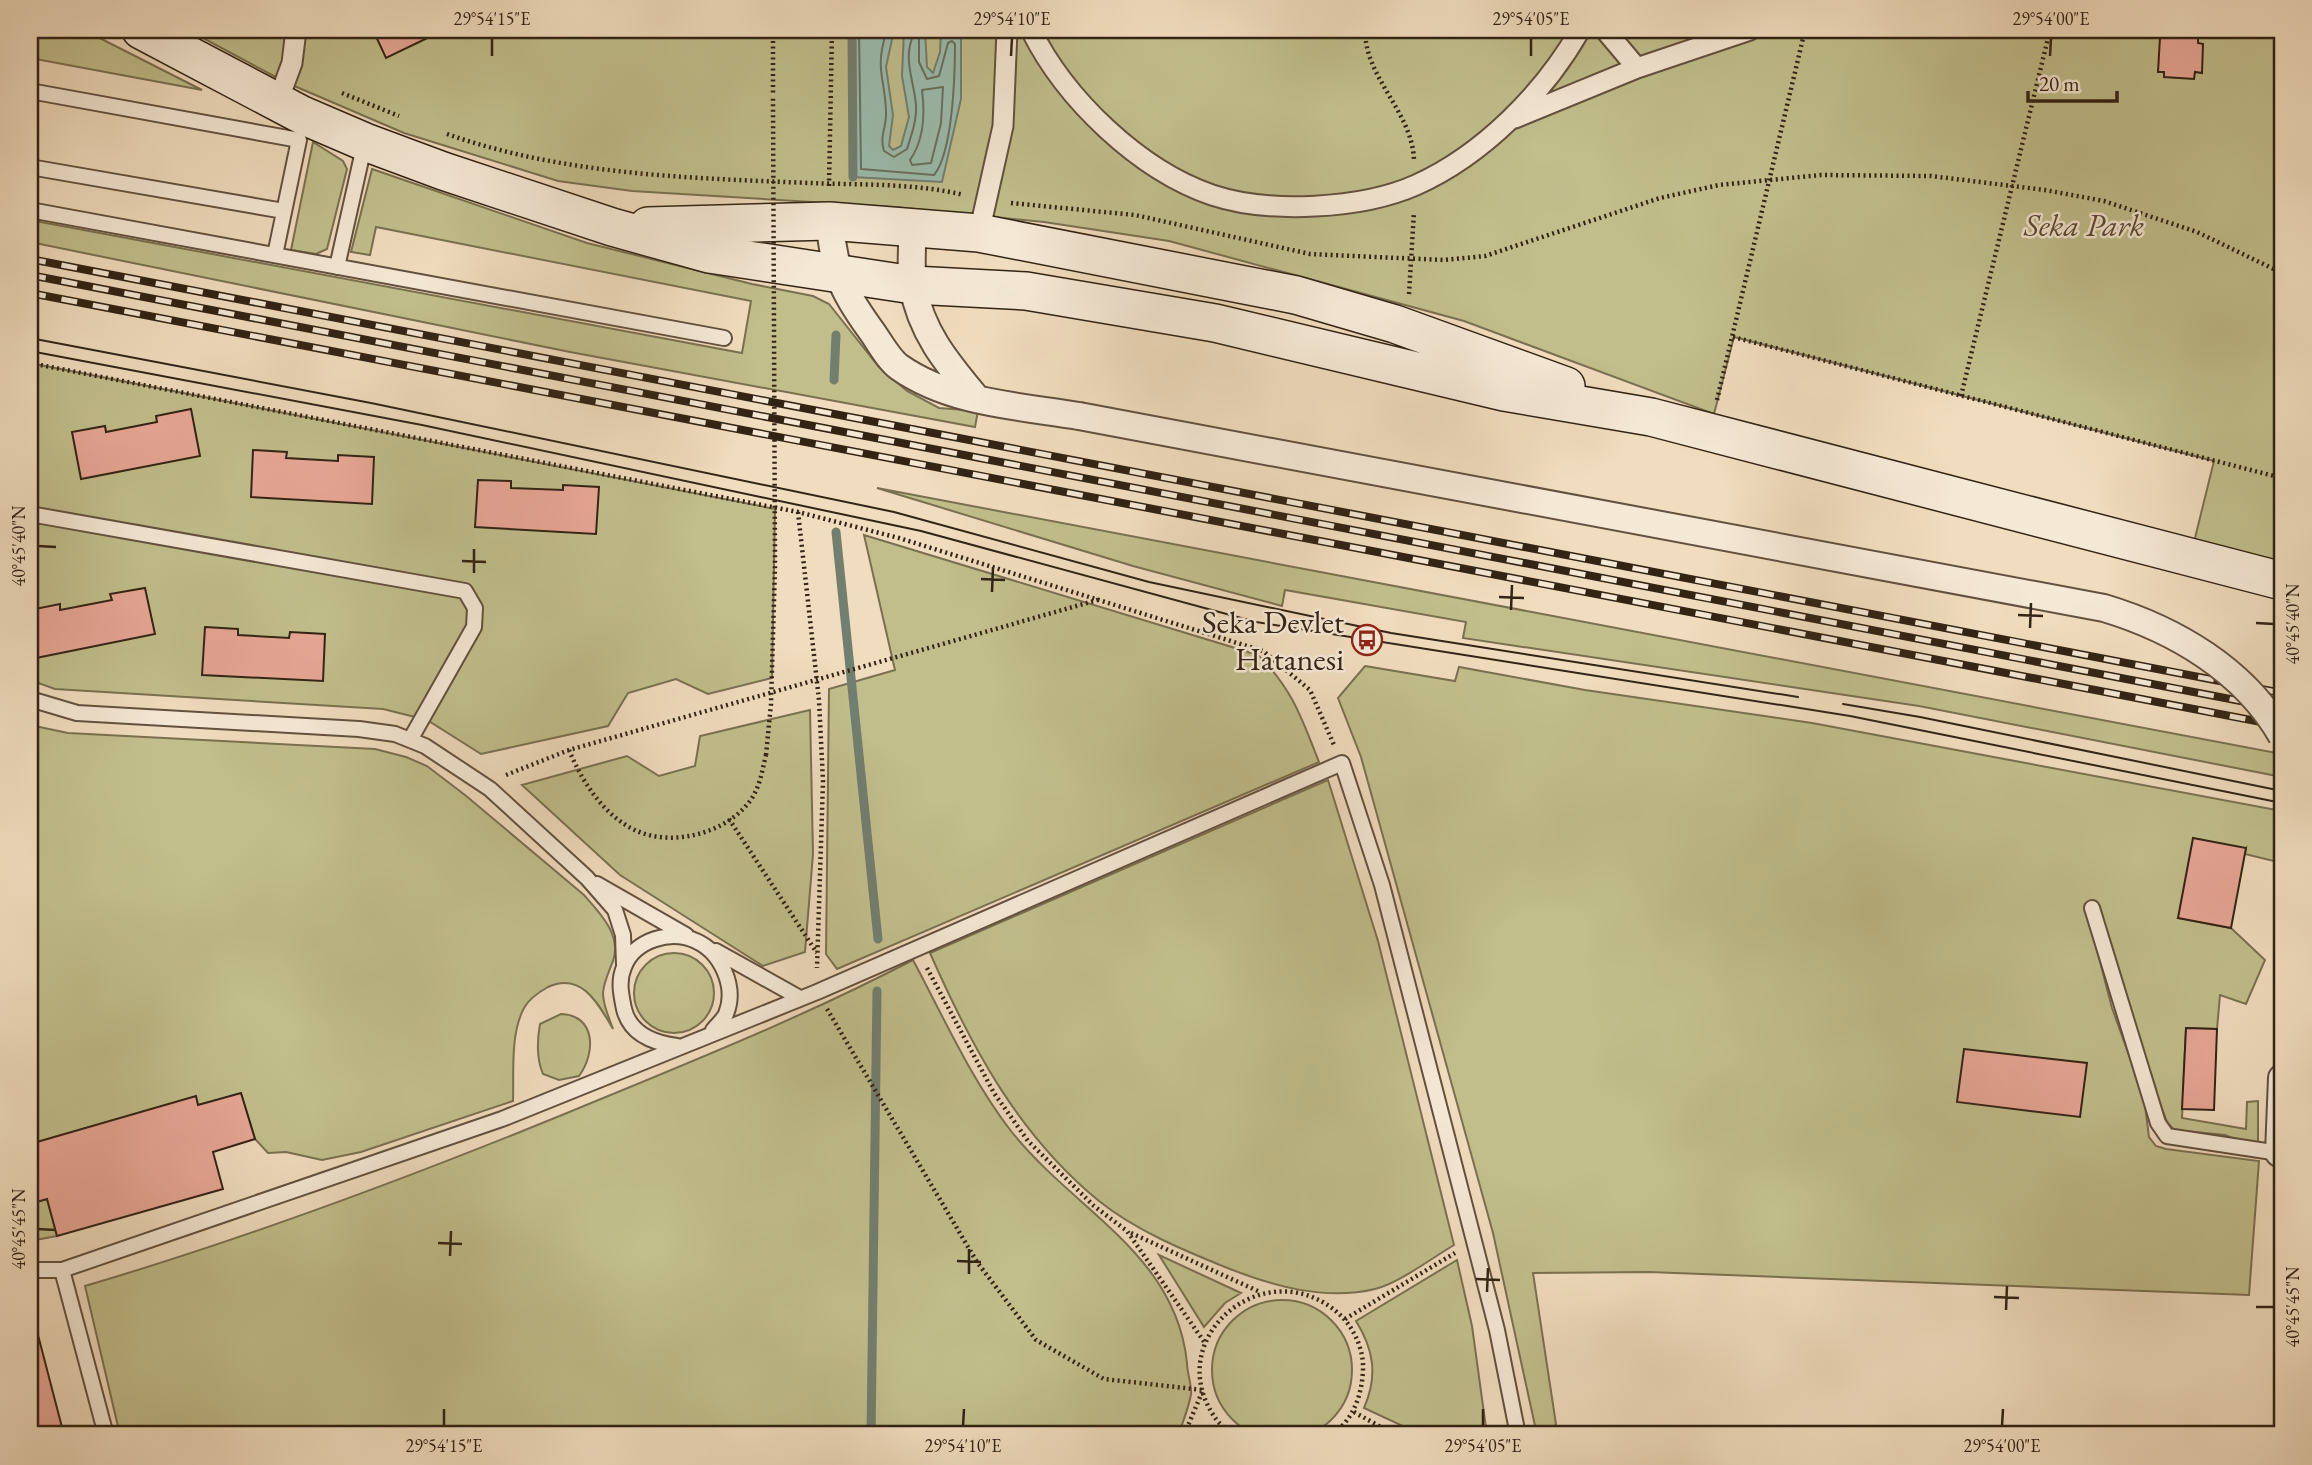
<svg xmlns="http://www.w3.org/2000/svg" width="2312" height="1465" font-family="'EB Garamond',serif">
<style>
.green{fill:#c1be8c;stroke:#7a7050;stroke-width:2}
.water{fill:#9bbcae;stroke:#717f70;stroke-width:2}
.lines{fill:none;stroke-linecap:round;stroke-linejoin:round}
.shore{stroke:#667060;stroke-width:2}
.stream{stroke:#717f70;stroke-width:9}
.building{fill:#e8a797;stroke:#322313;stroke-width:2}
.service-casing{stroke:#62513e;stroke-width:18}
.pedestrian-casing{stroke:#62513e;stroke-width:23}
.minor-casing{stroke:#62513e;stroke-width:30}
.secondary-casing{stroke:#322313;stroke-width:40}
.path{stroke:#322313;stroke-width:4.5;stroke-dasharray:2 3.5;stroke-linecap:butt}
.service{stroke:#f5e8d5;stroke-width:14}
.pedestrian{stroke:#f5e8d5;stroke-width:19}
.minor{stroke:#f5e8d5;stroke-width:26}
.secondary{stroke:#f5e8d5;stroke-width:37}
.tram{stroke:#322313;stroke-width:2}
.rail-casing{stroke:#322313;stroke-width:8}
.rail{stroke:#f5e8d5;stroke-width:5;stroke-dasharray:16;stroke-linecap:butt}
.minor-bridge-casing{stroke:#62513e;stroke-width:30;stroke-linecap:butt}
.path-bridge{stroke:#322313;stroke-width:4.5;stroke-dasharray:2 3.5;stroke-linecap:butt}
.minor-bridge{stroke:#f5e8d5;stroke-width:26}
.ticks{fill:none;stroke:#322313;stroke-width:2.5}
.labels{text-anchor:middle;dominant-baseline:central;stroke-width:5;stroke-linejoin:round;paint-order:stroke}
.park-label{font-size:32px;font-style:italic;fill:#564a31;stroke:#f5e8d5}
.poi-label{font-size:32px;fill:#322313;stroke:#f5e8d5;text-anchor:end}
.neatline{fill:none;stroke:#322313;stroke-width:2.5}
.ticks-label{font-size:18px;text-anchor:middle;fill:#322313}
</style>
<rect width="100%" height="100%" fill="#f0dcbe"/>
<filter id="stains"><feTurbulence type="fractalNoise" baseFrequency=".00286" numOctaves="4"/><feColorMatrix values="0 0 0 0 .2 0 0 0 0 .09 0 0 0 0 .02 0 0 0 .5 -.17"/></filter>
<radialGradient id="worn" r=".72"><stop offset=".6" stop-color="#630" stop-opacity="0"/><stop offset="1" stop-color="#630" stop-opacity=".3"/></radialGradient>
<!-- green -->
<path class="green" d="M 37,30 L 84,30 L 202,90 L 30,58 Z
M 188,30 L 2282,30 L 2282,564 L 2194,542 L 2214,461 L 1734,337 L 1714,414 L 1464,321 L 1169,241 L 1044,222 L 895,207 L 632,191 L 558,181 L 404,133 L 285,82 Z
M 313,142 L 343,161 L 347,169 L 327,249 L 316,254 L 291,250 Z
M 372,169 L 587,243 L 752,284 L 813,296 L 829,304 L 879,367 L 907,391 L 939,408 L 978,411 L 975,427 L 570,352 L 30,242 L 30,220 L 742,353 L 751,301 L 376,227 L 370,255 L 351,252 Z
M 30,363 L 775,509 L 772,678 L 708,694 L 676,679 L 628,693 L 608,726 L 481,754 L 427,720 L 383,709 L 55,689 L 30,680 Z
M 877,488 L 2282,754 L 2282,777 L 1919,706 L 1463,638 L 1466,622 L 1285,590 L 1282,606 L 1133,566 Z
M 864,535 L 1258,655 C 1292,688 1302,719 1319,762 L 837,969 L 826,954 L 829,689 L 895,670 Z
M 1365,666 L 1455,681 L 1459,667 L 1585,690 L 1812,723 L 2282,811 L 2282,863 L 2245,854 L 2246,848 L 2178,918 L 2231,928 L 2265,960 L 2246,1004 L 2220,995 L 2217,1029 L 2186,1028 L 2182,1118 L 2246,1129 L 2247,1102 L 2258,1101 L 2258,1143 L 2245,1143 L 2225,1135 L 2174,1130 L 2167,1122 L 2140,1051 L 2096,901 L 2085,904 L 2112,1008 L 2144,1097 L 2149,1137 L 2156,1146 L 2166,1149 L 2259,1161 L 2249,1295 L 1649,1272 L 1533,1273 L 1556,1424 L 1551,1435 L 1537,1435 L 1493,1233 L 1361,757 L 1338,698 Z
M 810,710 L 813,854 L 805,952 L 763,966 L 620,875 L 522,785 L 627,756 L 659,776 L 695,766 L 700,736 Z
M 30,725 L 68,733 L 375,749 L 406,757 L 427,766 L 465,795 L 584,895 C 600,913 622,935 613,961 C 609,972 604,981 603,993 C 603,1006 609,1017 613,1029 C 599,1005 582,971 548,987 C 539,992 529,999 524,1008 C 510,1034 514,1073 513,1101 L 361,1152 L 322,1160 L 286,1152 L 268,1153 L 255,1139 L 241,1094 L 198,1105 L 195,1097 L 30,1144 Z
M 1328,780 L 1378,941 L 1454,1245 C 1432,1258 1399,1283 1375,1289 C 1325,1301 1272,1286 1225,1267 C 1183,1250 1135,1230 1099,1201 C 1018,1135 971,1046 930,953 Z
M634 993a40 40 0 1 1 80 0a40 40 0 1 1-80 0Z
M 913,960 C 944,1018 971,1079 1011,1131 C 1073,1210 1176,1253 1187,1363 C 1187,1373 1192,1385 1191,1394 C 1189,1408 1182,1422 1179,1435 L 120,1435 L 85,1286 C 265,1233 440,1166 613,1094 C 715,1052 815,1011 913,960 Z
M 561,1014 C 596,1015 596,1053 579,1076 L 559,1080 L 543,1074 C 536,1058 537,1041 540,1024 Z
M 30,1190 L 33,1203 L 47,1199 L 57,1236 L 30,1241 Z
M 1159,1255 L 1241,1293 L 1225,1303 L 1204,1327 Z
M 1457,1260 L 1472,1326 L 1487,1435 L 1422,1435 L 1364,1408 C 1378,1376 1374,1350 1356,1321 Z
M1212 1370a70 70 0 1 1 140 0a70 70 0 1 1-140 0Z"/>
<!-- water -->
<path class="water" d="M 852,30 L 894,30 L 886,67 L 893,115 L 889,146 L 893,150 L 901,146 L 909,117 L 902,76 L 904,30 L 925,30 L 927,67 L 933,73 L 940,52 L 941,30 L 961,30 L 961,99 L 942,182 L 853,177 Z"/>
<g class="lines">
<!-- shore -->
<path class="shore" d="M 859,30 L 861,169 L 934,175 C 953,152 955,74 955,44 L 952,41 L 948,43 L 939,76 L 927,79 L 919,62 L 919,30
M 887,30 C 874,70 885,76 886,112 C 887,126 879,137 884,151 L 894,157 L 907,149 C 911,136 917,120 916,105 C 914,80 902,58 914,34 L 911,30
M 943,87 L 941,123 L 931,163 L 912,165 L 910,160 C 924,140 925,113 922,90 Z"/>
<!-- stream -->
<path class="stream" d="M 852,30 L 853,177
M 834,380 L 836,335
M 836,532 L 878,939
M 871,1435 L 877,991"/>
</g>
<!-- building -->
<path class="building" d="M 373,30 L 444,30 L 386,58 Z
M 2167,35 L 2198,36 L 2198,43 L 2203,44 L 2202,73 L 2195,72 L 2194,79 L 2164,77 L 2164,72 L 2158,72 L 2160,37 Z
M 191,409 L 200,456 L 81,479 L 72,432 L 105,426 L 106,432 L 157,422 L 156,416 Z
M 253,450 L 287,452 L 286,458 L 338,461 L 338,455 L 374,457 L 372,504 L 251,497 Z
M 478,480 L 511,481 L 511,488 L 563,490 L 563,485 L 599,487 L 596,534 L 475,527 Z
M 145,588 L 155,634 L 36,658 L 30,610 L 60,604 L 60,610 L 112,600 L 110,594 Z
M 205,627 L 238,629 L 238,635 L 289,638 L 290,632 L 325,634 L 323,681 L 202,675 Z
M 2193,838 L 2246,848 L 2231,928 L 2178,918 Z
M 2186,1028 L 2217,1029 L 2214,1110 L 2182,1109 Z
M 1964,1049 L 2087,1063 L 2080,1117 L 1957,1102 Z
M 241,1093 L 255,1139 L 213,1152 L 223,1189 L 57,1236 L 47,1199 L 33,1203 L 30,1190 L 30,1144 L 196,1096 L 198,1105 Z
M 38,1335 L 64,1435 L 30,1435 L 30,1336 Z"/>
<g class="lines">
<!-- service casing -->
<g class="service-casing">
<path id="service" d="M 30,91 L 299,140 L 275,255
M 30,167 L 284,211
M 30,210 L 724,338
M 337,267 L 365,142
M 30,514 L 465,591 L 475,608 L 474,627 L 410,740
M 30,699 L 77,713 L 359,729 L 395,734 L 425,746 L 490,789 L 587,878 L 615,910 L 623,935 L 624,965
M 597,884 L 686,935
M 2092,908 L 2158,1123 L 2167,1136 L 2279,1153
M 716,951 L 800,998
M 677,1046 C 654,1043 630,1034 624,1009 C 621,994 618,981 624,967 C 634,940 671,929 696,941 C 721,952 737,987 726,1014 C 724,1019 717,1025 713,1030
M 30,1270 L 62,1270 L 502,1119 L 817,992 L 1342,763 L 1382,885 L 1497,1330 L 1518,1435
M 62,1270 L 106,1435"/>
</g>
<!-- pedestrian casing -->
<g class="pedestrian-casing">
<path id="pedestrian" d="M 1031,30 C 1065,99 1139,170 1212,195 C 1269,214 1362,209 1416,185 C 1483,155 1544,93 1580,30
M 1605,30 L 1637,68
M 278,101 L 292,63 L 296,30
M 1515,118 L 1637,68 L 1750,30
M 979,233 L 1003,126 L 1007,30"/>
</g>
<!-- minor casing -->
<g class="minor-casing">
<path id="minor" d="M 829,221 C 836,273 839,286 870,329 C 879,341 888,359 899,367 C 950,403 1019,406 1079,416
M 912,226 C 913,246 910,267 913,286 C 921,333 948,364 977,399
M 2279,1153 L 2282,1078"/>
</g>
<!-- secondary casing -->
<g class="secondary-casing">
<path id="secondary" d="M 141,30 L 302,115 L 365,142 L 443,171 L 612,227 L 709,254 L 913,285 L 1026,291 L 1215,323 L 1504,392 L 1651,417 L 2282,581
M 648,226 L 829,221 L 979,233 L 1296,295 L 1395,324 L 1566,386"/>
</g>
<!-- path -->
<path class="path" d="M 773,30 L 773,96
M 1365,30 C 1365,79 1413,112 1414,161
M 2181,35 L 2182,30
M 342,93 L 399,116
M 447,134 C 564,175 687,178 810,183 C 860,185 915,183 964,195
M 829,186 L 832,30
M 1011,203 L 1135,215 L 1310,254 L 1444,260 L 1485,256 L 1660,198 L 1719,185 L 1821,175 L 1931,176 L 2045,190 L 2104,201 L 2197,232 L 2282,273
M 1409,294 L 1414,212
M 1733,337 L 2282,478
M 30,363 L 798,512 L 899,538 L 1263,651 L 1310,690 L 1334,745
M 1961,396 L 2050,30
M 1717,400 L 1805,30
M 798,512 L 819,700 L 823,781 L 817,968
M 569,750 C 582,782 605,817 637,831 C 674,847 726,833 750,801 C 760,787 762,771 766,755
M 506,775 L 569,750 L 1101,599
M 729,819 L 817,953
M 927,968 L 994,1093 L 1028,1141 L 1094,1206 L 1127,1231 L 1205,1343
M 827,1009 L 977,1262 L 1036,1340 L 1104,1379 L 1203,1390 L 1184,1435
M 1131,1233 L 1260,1292
M 1345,1319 L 1455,1253
M 1354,1412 L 1395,1435
M 1232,1435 C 1226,1429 1218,1423 1214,1416 C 1161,1337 1266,1250 1338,1313 C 1354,1327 1364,1350 1363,1370 C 1362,1395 1353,1421 1331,1435"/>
<!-- service -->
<use href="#service" class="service"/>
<!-- pedestrian -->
<use href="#pedestrian" class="pedestrian"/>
<!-- minor -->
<use href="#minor" class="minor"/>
<!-- secondary -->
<use href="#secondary" class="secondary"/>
<!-- tram -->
<path class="tram" d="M 30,338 L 371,403 L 894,512 L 1149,582 L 1391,633 L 1798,697
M 30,351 L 422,425 L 921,531 L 1256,622 L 1850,716 L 2282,803
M 1843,704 L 1920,717 L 2282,791"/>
<!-- rail casing -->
<g class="rail-casing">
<path id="rail" d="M 30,259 L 2282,693
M 30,275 L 2282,709
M 30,293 L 2282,726"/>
</g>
<!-- rail -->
<use href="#rail" class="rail"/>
<!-- minor-bridge casing -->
<g class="minor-bridge-casing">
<path id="minor-bridge" d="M 1079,416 L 2104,608 C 2174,629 2245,670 2282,736"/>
</g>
<!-- path-bridge -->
<path class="path-bridge" d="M 766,755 L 771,704 L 775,566 L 773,96"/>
<!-- minor-bridge -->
<use href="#minor-bridge" class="minor-bridge"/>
</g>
<!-- ticks -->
<path class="ticks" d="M 492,56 L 492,38M 1011,56 L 1012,38M 1531,56 L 1531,38M 2050,56 L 2051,38M 38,546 L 56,547M 462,561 L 486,562M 474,573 L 474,549M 981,579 L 1005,580M 992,592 L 993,567M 1499,597 L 1524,598M 1511,610 L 1512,585M 2018,615 L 2043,616M 2256,623 L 2274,624M 2030,628 L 2031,603M 38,1229 L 56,1230M 438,1243 L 462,1244M 450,1256 L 451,1231M 957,1261 L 981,1262M 969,1274 L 969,1249M 1476,1279 L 1500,1280M 1487,1292 L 1488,1268M 1994,1297 L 2019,1298M 2256,1307 L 2274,1307M 2006,1310 L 2007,1286M 444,1426 L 444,1409M 963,1426 L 964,1409M 1483,1426 L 1483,1409M 2002,1426 L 2003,1409"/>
<!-- icons -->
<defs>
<g id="bus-ring" transform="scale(1.575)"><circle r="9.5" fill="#f5e8d5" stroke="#8f2418" stroke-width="1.5"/><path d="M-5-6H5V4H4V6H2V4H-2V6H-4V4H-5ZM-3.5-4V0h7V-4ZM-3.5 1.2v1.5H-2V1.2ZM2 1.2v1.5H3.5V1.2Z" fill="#8f2418"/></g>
</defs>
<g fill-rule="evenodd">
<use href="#bus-ring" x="1367" y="640"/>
</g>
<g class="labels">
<!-- park labels -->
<g class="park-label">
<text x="2084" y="225">Seka Park</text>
</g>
<!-- poi labels -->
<g class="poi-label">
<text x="1344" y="622">Seka Devlet<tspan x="1344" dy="37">Hatanesi</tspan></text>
</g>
</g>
<!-- margin -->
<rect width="2312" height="1465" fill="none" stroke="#f0dcbe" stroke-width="77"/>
<!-- scale -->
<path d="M2028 91v10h89v-10" fill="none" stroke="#322313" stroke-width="3.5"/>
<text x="2039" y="91" font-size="21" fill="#322313" stroke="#f5e8d5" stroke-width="5" paint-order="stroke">20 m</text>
<rect x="38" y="38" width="2236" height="1388" class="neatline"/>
<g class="ticks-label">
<text x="492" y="25">29°54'15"E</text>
<text x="1012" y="25">29°54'10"E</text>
<text x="1531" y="25">29°54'05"E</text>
<text x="2051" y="25">29°54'00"E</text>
<text transform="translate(19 546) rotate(-90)" y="6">40°45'40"N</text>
<text transform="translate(2293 624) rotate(-90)" y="6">40°45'40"N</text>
<text transform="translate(19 1229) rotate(-90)" y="6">40°45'45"N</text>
<text transform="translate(2293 1307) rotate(-90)" y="6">40°45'45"N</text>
<text x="444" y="1452">29°54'15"E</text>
<text x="963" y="1452">29°54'10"E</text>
<text x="1483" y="1452">29°54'05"E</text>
<text x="2002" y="1452">29°54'00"E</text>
</g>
<rect width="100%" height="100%" filter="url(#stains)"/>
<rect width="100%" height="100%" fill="url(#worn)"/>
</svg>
